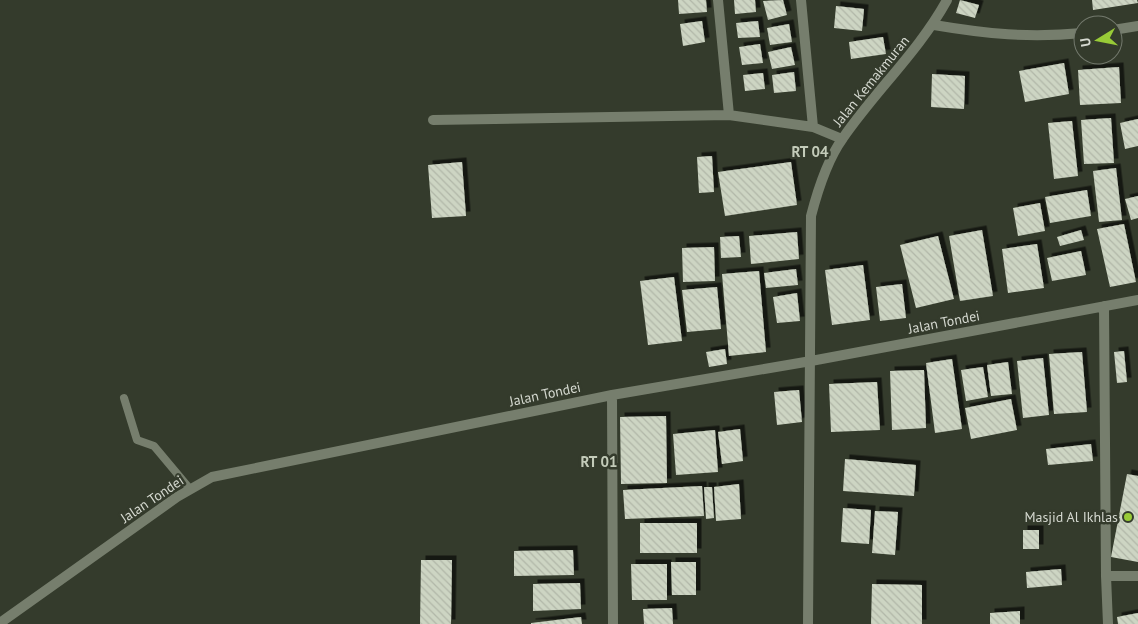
<svg xmlns="http://www.w3.org/2000/svg" width="1138" height="624" font-family="'PT Sans',sans-serif">
<style>
.building{fill:url(#building-back-hatch);filter:url(#shadow)}
.lines{fill:none;stroke-linecap:round;stroke-linejoin:round}
.service{stroke:#767e6d;stroke-width:8}
.minor{stroke:#767e6d;stroke-width:10}
.poi-dot{fill:#98cb37;stroke:#343b2c;stroke-width:2}
.labels{text-anchor:middle;dominant-baseline:central;stroke-width:5;stroke-linejoin:round;paint-order:stroke}
.street-label{font-size:14px;fill:#d5d9d0;stroke:#343b2c}
.poi-label{font-size:14px;fill:#d5d9d0;stroke:#343b2c;text-anchor:end}
.neighbourhood-label{font-size:15px;font-weight:bold;fill:#c3cbb9;stroke:#343b2c}
</style>
<defs>
<pattern id="building-back-hatch" width="6" height="6" patternUnits="userSpaceOnUse" patternTransform="scale(1.25)"><rect width="6" height="6" fill="#cdd5c3"/><path d="M-1 5l2 2M0 0l6 6M5-1l2 2" fill="none" stroke="#b1b7a8"/></pattern>
<filter id="shadow"><feDropShadow dx="4.5" dy="-4.5" stdDeviation="0" flood-color="#0009"/></filter>
</defs>
<rect width="100%" height="100%" fill="#343b2c"/>
<!-- building -->
<path class="building" d="M 678,0 L 706,0 L 707,12 L 679,14 Z
M 734,0 L 755,0 L 756,12 L 735,14 Z
M 783,0 L 787,15 L 768,20 L 763,1 Z
M 960,0 L 979,5 L 975,18 L 956,13 Z
M 1092,0 L 1137,0 L 1138,3 L 1093,10 Z
M 836,6 L 864,9 L 862,31 L 834,28 Z
M 702,21 L 705,42 L 683,46 L 680,24 Z
M 758,21 L 760,37 L 738,38 L 736,23 Z
M 789,24 L 792,42 L 770,45 L 767,28 Z
M 883,37 L 886,54 L 851,59 L 849,42 Z
M 760,44 L 763,63 L 742,65 L 739,47 Z
M 791,47 L 795,65 L 772,69 L 768,52 Z
M 1064,63 L 1069,94 L 1025,102 L 1019,71 Z
M 1119,67 L 1121,103 L 1080,105 L 1078,70 Z
M 794,72 L 796,91 L 774,93 L 772,75 Z
M 763,73 L 765,89 L 745,91 L 743,75 Z
M 932,74 L 965,76 L 964,109 L 931,107 Z
M 1111,118 L 1114,163 L 1084,164 L 1081,120 Z
M 1138,119 L 1138,146 L 1125,149 L 1120,123 Z
M 1072,121 L 1078,176 L 1054,179 L 1048,123 Z
M 712,156 L 714,192 L 699,193 L 697,157 Z
M 462,162 L 466,216 L 432,218 L 428,165 Z
M 791,162 L 797,205 L 725,216 L 718,172 Z
M 1116,168 L 1122,220 L 1099,222 L 1093,171 Z
M 1087,190 L 1091,216 L 1050,223 L 1045,197 Z
M 1138,196 L 1138,218 L 1131,220 L 1125,199 Z
M 1040,203 L 1045,231 L 1018,236 L 1013,208 Z
M 1124,224 L 1136,282 L 1110,287 L 1097,229 Z
M 982,230 L 993,296 L 960,301 L 949,236 Z
M 1081,230 L 1084,240 L 1060,246 L 1057,237 Z
M 797,232 L 799,259 L 751,264 L 749,236 Z
M 739,236 L 741,257 L 721,258 L 720,237 Z
M 938,236 L 954,299 L 916,308 L 900,245 Z
M 1037,244 L 1044,288 L 1008,293 L 1002,249 Z
M 714,247 L 715,281 L 683,282 L 682,248 Z
M 1081,251 L 1086,275 L 1052,281 L 1047,258 Z
M 863,265 L 870,320 L 832,325 L 825,270 Z
M 796,269 L 798,285 L 766,288 L 764,273 Z
M 759,271 L 766,352 L 729,356 L 722,274 Z
M 674,277 L 682,341 L 648,345 L 640,281 Z
M 902,284 L 906,318 L 880,321 L 876,287 Z
M 717,287 L 721,329 L 687,332 L 682,290 Z
M 797,293 L 800,321 L 777,323 L 773,297 Z
M 725,349 L 727,364 L 709,367 L 706,352 Z
M 1124,351 L 1127,382 L 1117,383 L 1114,352 Z
M 1082,352 L 1087,412 L 1054,414 L 1049,354 Z
M 1043,358 L 1049,415 L 1023,418 L 1017,361 Z
M 952,359 L 962,429 L 935,433 L 926,363 Z
M 1008,362 L 1012,394 L 991,396 L 987,365 Z
M 983,367 L 988,397 L 966,401 L 961,370 Z
M 924,370 L 926,428 L 892,430 L 890,371 Z
M 877,382 L 880,430 L 831,432 L 829,384 Z
M 799,390 L 802,422 L 777,425 L 774,392 Z
M 1011,399 L 1017,430 L 971,439 L 965,408 Z
M 666,416 L 667,483 L 621,484 L 620,417 Z
M 740,429 L 743,461 L 722,464 L 718,432 Z
M 715,430 L 718,472 L 676,475 L 673,434 Z
M 1091,444 L 1093,461 L 1048,465 L 1046,449 Z
M 845,459 L 916,465 L 914,496 L 843,491 Z
M 1127,474 L 1138,476 L 1138,562 L 1111,557 Z
M 739,484 L 741,519 L 716,521 L 714,487 Z
M 702,486 L 704,516 L 625,519 L 623,490 Z
M 704,487 L 712,487 L 714,518 L 706,519 Z
M 843,508 L 871,510 L 869,544 L 841,542 Z
M 875,511 L 898,512 L 895,555 L 872,553 Z
M 640,523 L 697,523 L 697,553 L 640,553 Z
M 1023,530 L 1039,530 L 1039,549 L 1023,549 Z
M 573,550 L 574,575 L 514,576 L 514,551 Z
M 421,560 L 452,560 L 451,624 L 420,624 Z
M 671,562 L 696,562 L 696,595 L 672,595 Z
M 631,564 L 667,564 L 667,600 L 632,600 Z
M 1061,569 L 1062,585 L 1027,588 L 1026,572 Z
M 580,583 L 581,609 L 533,611 L 533,584 Z
M 872,584 L 922,585 L 922,624 L 871,624 Z
M 672,608 L 673,624 L 644,624 L 643,609 Z
M 1020,611 L 1020,624 L 990,624 L 990,613 Z
M 1138,613 L 1138,624 L 1118,624 L 1117,617 Z
M 581,617 L 582,624 L 531,624 L 531,623 Z"/>
<g class="lines">
<!-- service -->
<path class="service" d="M 124,398 L 137,440 L 154,446 L 190,489"/>
<!-- minor -->
<path class="minor" d="M 718,0 L 729,115
M 801,0 L 813,127
M 934,25 C 987,34 1029,38 1083,33
M 1113,30 L 1138,26
M 433,120 L 729,115 L 813,127 L 842,139
M 1104,306 L 1106,576 L 1108,624
M 612,395 L 613,624
M 1106,576 L 1138,576
M 0,623 L 177,497 L 212,477 L 612,395 L 811,361 L 1138,300
M 808,624 L 811,216 C 818,189 827,160 843,138 C 876,90 919,51 947,0"/>
</g>
<!-- markers -->
<circle class="poi-dot" cx="1128" cy="517" r="5"/>
<g class="labels">
<!-- street labels -->
<g class="street-label">
<text transform="translate(871 81) rotate(-51)">Jalan Kemakmuran</text>
<text transform="translate(944 322) rotate(-11)">Jalan Tondei</text>
<text transform="translate(545 394) rotate(-12)">Jalan Tondei</text>
<text transform="translate(152 499) rotate(-34)">Jalan Tondei</text>
</g>
<!-- poi labels -->
<g class="poi-label">
<text x="1118" y="517">Masjid Al Ikhlas</text>
</g>
<!-- neighbourhood labels -->
<g class="neighbourhood-label">
<text x="810" y="151">RT 04</text>
<text x="599" y="461">RT 01</text>
</g>
</g>
<!-- north arrow -->
<g transform="translate(1098 40) rotate(260)"><circle r="24" fill="#343b2c" stroke="#747a6e"/>
<path d="M0-4L9 19L0 12L-9 19Z" fill="#98cb37"/>
<text y="-8" font-size="14" font-weight="bold" text-anchor="middle" fill="#d5d9d0">U</text>
</g>
</svg>
